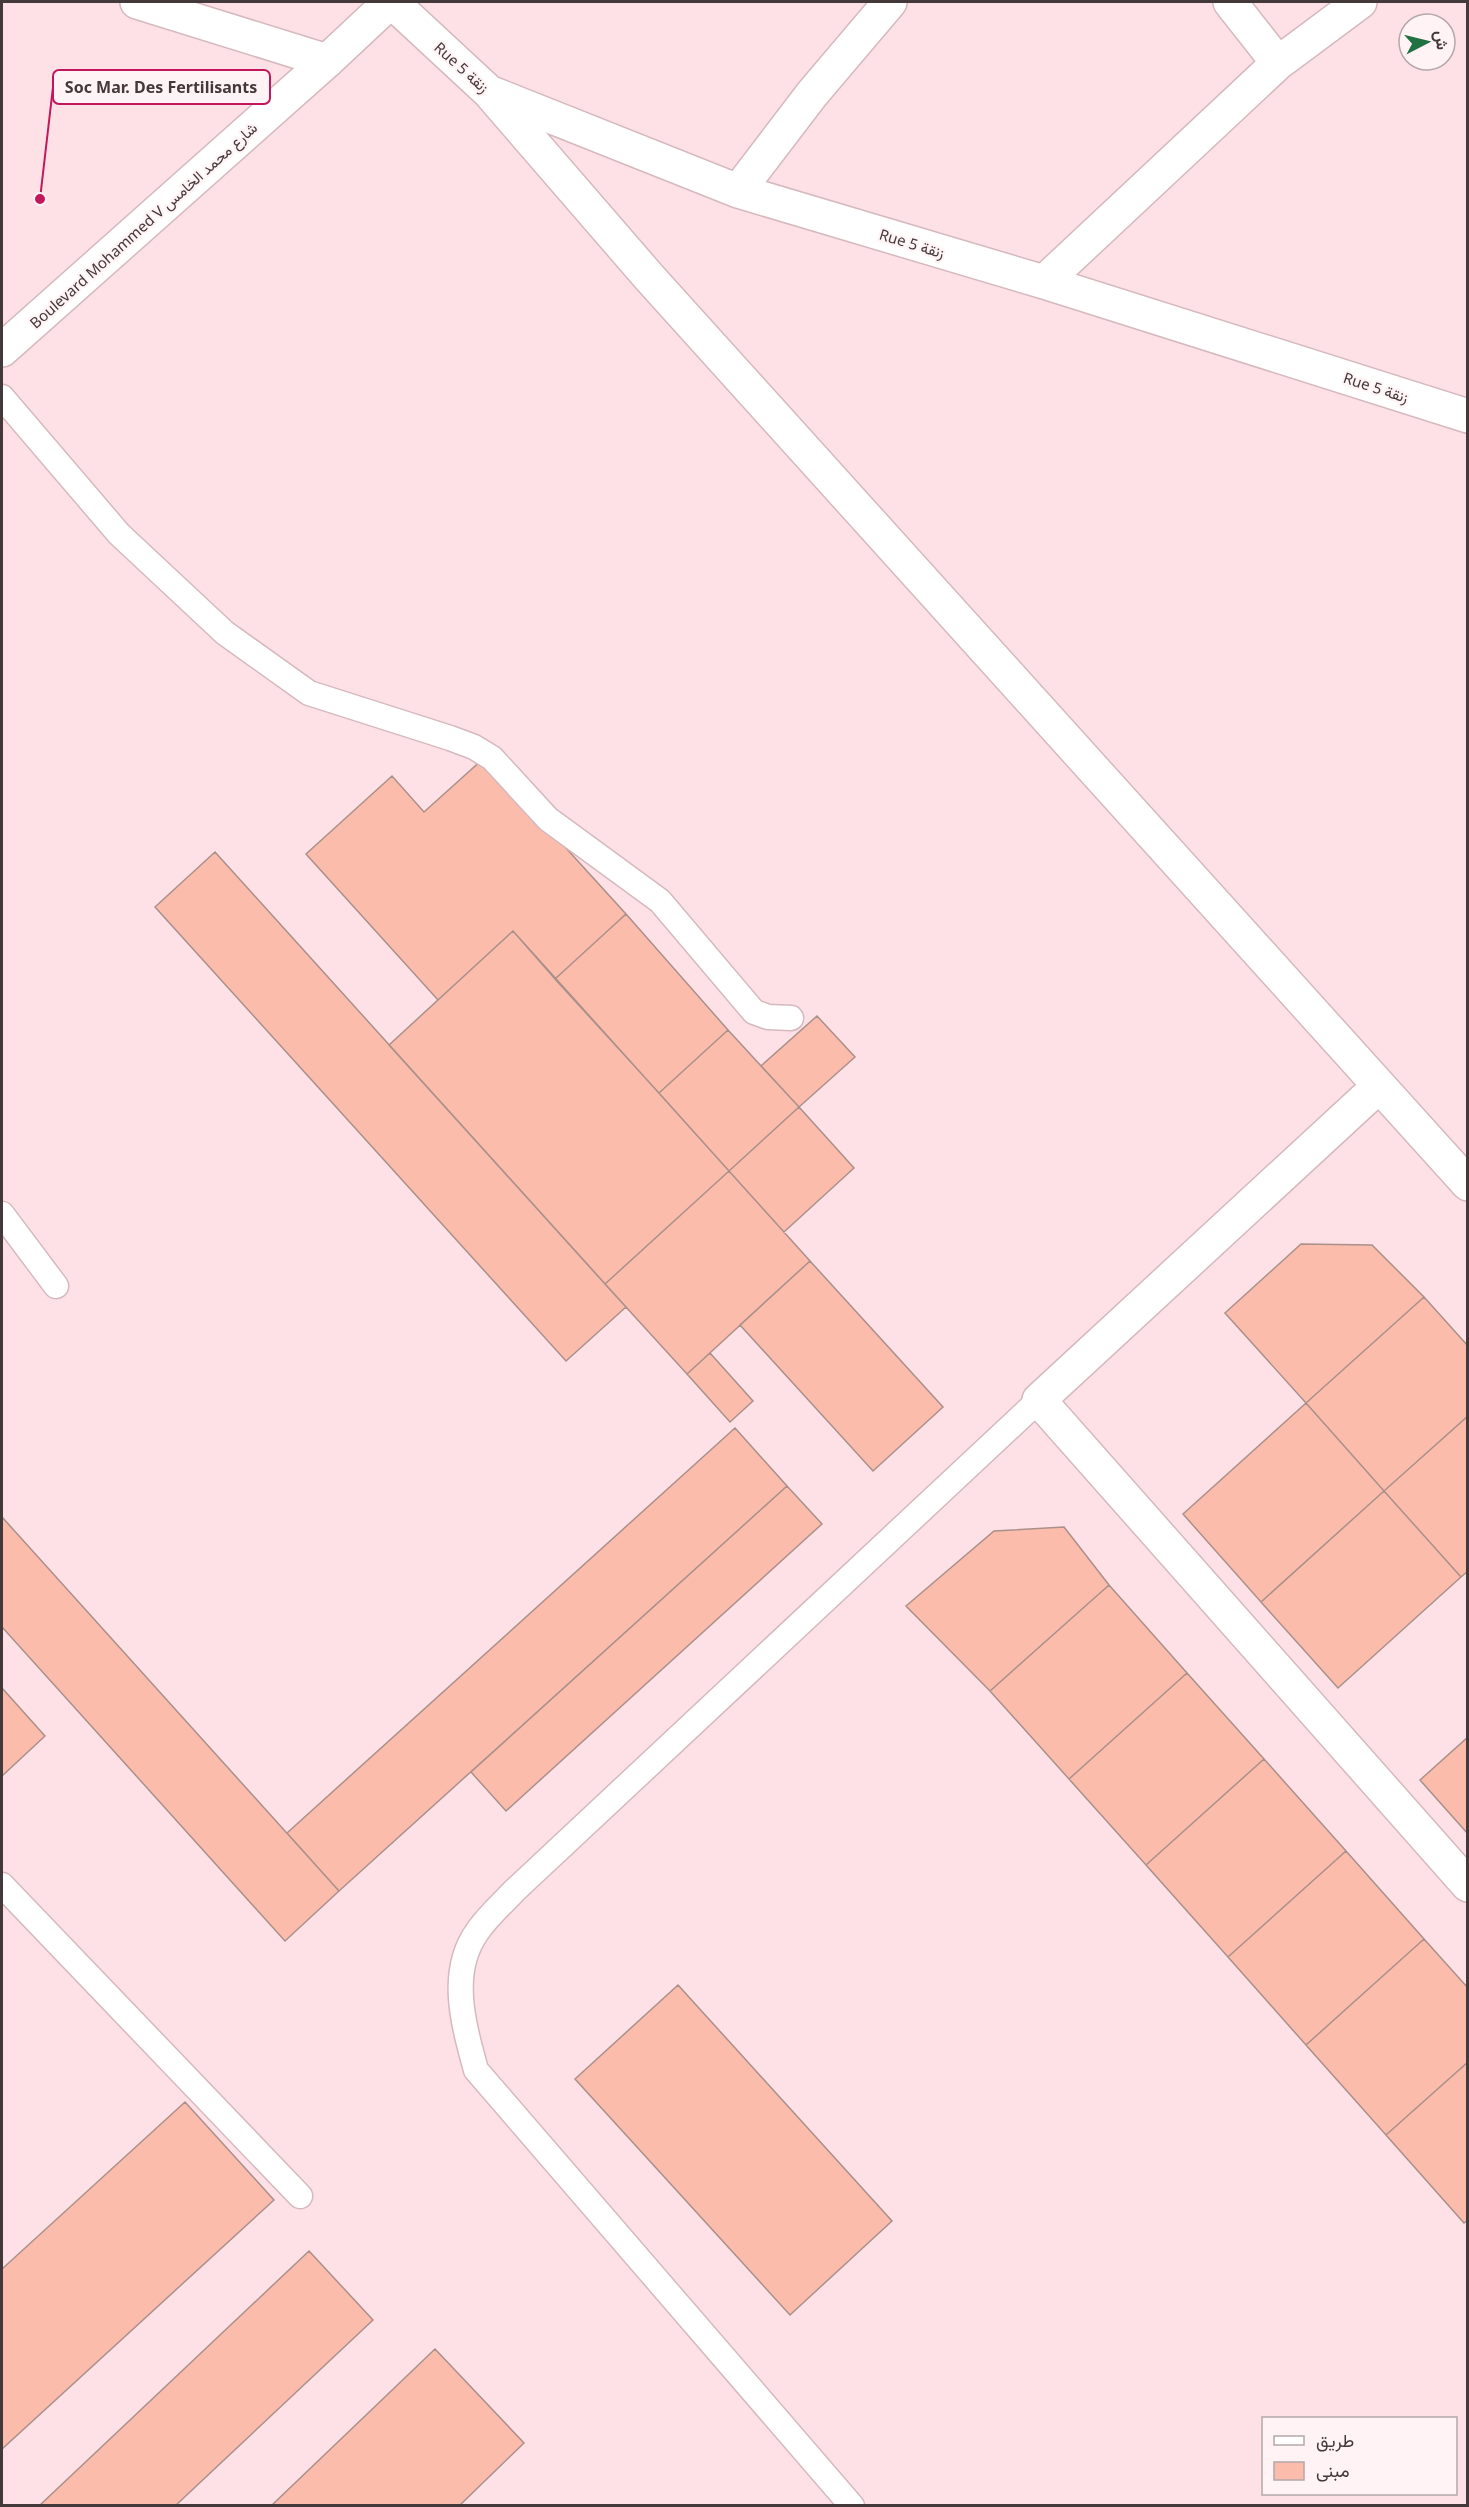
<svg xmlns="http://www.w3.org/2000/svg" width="1469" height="2507" font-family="'Noto Sans',Vazirmatn,sans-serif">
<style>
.building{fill:#fbbcac;stroke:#aa908a;stroke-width:1.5}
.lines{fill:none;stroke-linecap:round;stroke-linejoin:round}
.service-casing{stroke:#d5b9be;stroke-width:27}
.minor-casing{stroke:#d5b9be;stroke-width:36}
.secondary-casing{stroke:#d5b9be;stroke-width:36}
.service{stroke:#fff;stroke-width:24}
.minor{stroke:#fff;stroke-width:33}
.secondary{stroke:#fff;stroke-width:33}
.labels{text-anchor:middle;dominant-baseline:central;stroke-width:4.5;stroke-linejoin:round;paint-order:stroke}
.street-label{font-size:15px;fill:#43383a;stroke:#fff3f5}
.leader{fill:none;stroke:#c2185b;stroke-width:2}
.callout-dot{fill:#c2185b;stroke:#fff3f5;stroke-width:2}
.callout{fill:#fff3f5;stroke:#c2185b;stroke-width:2}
.callout-label{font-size:16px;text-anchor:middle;font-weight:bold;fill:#43383a}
</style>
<rect width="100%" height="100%" fill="#fee1e6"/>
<!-- building -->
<path class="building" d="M 484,758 L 626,914 L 555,979 L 513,931 L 438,1000 L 306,854 L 392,776 L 424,812 Z
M 215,852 L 626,1307 L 566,1361 L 155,907 Z
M 626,914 L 728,1030 L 659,1093 L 555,979 Z
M 513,931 L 729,1171 L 605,1284 L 389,1045 Z
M 817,1016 L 855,1057 L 799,1107 L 761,1066 Z
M 728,1030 L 799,1107 L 729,1171 L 659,1093 Z
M 799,1107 L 854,1168 L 784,1232 L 729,1171 Z
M 729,1171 L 810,1261 L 687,1374 L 605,1284 Z
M 1301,1244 L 1372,1245 L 1424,1297 L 1306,1403 L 1225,1313 Z
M 810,1261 L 943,1407 L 873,1471 L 740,1325 Z
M 1424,1297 L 1468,1346 L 1468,1416 L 1384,1491 L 1306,1403 Z
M 710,1353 L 753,1401 L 730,1422 L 687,1374 Z
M 1306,1403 L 1384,1491 L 1261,1602 L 1183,1514 Z
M 1468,1416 L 1468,1571 L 1461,1577 L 1384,1491 Z
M 735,1428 L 787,1486 L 339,1891 L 287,1833 Z
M 787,1486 L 822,1524 L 506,1811 L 471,1772 Z
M 1384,1491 L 1461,1577 L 1338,1688 L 1261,1602 Z
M 2,1517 L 339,1891 L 285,1941 L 2,1627 Z
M 1064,1527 L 1109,1585 L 990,1691 L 906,1606 L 994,1531 Z
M 1109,1585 L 1187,1673 L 1069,1779 L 990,1691 Z
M 1187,1673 L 1264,1759 L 1146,1865 L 1069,1779 Z
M 2,1688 L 45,1736 L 2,1776 Z
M 1468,1737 L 1468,1834 L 1420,1780 Z
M 1264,1759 L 1346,1851 L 1228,1957 L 1146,1865 Z
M 1346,1851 L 1424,1939 L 1306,2045 L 1228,1957 Z
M 1424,1939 L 1468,1988 L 1468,2062 L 1386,2135 L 1306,2045 Z
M 678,1985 L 892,2221 L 790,2315 L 575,2079 Z
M 1468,2062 L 1468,2220 L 1464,2223 L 1386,2135 Z
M 185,2102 L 274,2200 L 2,2449 L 2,2269 Z
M 309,2251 L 373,2320 L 175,2506 L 39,2506 Z
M 435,2349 L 524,2443 L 459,2506 L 271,2506 Z"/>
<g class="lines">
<!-- service casing -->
<g class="service-casing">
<path id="service" d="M 2,397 L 119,534 L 225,633 L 309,693 L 450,738 L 474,747 L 492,758 L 548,819 L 660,901 L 754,1012 L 768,1017 L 791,1018
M 2,1214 L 56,1286
M 2,1885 L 300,2196
M 852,2506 L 476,2070 C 464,2026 448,1973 477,1932 C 487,1917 502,1904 514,1891 L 1039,1400"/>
</g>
<!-- minor casing -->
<g class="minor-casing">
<path id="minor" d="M 137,2 L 327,61
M 392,2 L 489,92 L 738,191 L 1044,282 L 1468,416
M 1230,2 L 1278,63
M 489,92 L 649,277 L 1468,1184
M 738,191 L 812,94 L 890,2
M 1044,282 L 1278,63 L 1360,2
M 1379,1086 L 1039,1400 L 1468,1885"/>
</g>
<!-- secondary casing -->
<g class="secondary-casing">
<path id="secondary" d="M 2,350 L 327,61 L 390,2"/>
</g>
<!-- service -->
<use href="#service" class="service"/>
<!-- minor -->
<use href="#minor" class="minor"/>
<!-- secondary -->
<use href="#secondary" class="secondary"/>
</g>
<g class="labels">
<!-- street labels -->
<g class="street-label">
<text transform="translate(462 67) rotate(42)">Rue 5 زنقة</text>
<text transform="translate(143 225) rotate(-42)">Boulevard Mohammed V شارع محمد الخامس</text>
<text transform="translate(912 243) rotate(17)">Rue 5 زنقة</text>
<text transform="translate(1376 387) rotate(18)">Rue 5 زنقة</text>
</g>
</g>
<!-- callouts -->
<path class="leader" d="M40 199L53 87"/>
<circle class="callout-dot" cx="40" cy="199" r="6"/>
<rect class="callout" x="53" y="70" width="217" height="34" rx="6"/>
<g class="callout-label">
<text x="161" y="93">Soc Mar. Des Fertilisants</text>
</g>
<!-- border -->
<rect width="1469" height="2507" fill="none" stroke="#43383a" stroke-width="6"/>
<!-- legend -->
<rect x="1262" y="2417" width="195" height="78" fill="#fff3f5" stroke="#b4a8aa" stroke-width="1.5"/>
<rect x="1274" y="2436" width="30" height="9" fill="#ffffff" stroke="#b4a8aa" stroke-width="1.5"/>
<text x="1316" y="2447" font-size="18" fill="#43383a">طريق</text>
<rect x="1274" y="2462" width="30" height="18" fill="#fbbcac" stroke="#b4a8aa" stroke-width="1.5"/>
<text x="1316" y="2477" font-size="18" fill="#43383a">مبنى</text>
<!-- north arrow -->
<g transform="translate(1427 42) rotate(83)"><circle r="28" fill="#fff3f5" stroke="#b4a8aa" stroke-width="1.5"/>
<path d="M0-4.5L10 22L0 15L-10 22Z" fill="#227142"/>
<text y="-9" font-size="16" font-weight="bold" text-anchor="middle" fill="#43383a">ش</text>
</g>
</svg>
